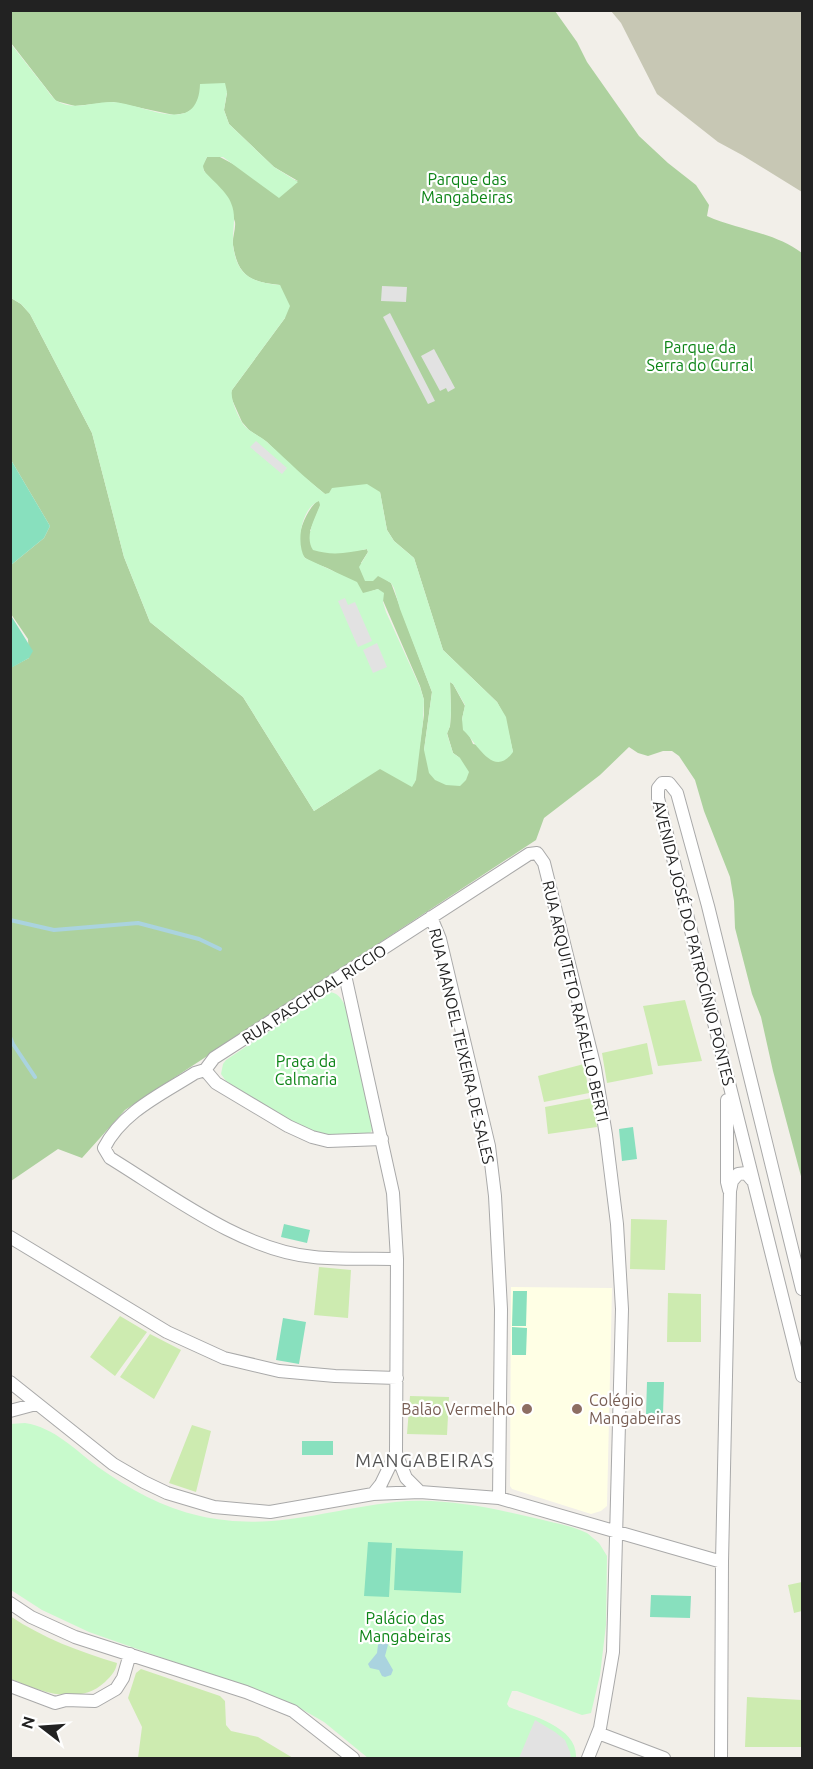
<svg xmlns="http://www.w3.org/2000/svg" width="813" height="1769" font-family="Ubuntu,sans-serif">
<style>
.education{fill:#ffffe5}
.construction{fill:#c7c7b4}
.grass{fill:#cdebb0}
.forest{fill:#add19e}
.park{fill:#c8facc}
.pitch{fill:#88e0be}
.parking{fill:#e2e2e2}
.water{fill:#aad3df}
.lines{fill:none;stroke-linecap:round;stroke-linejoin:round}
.stream{stroke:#aad3df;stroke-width:4}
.minor-casing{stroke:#a9a9a9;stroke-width:14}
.minor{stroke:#fff;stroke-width:12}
.education-dot{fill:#8d6e63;stroke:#fff;stroke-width:2}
.labels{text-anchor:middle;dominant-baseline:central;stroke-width:4.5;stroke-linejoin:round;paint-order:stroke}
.park-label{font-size:16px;fill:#0c8416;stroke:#fff}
.street-label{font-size:16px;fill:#222;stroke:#fff}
.education-label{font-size:16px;fill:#785e54;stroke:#fff;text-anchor:start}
.neighbourhood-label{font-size:18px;letter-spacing:1.5px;fill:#555;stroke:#fff}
</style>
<rect width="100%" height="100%" fill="#f2efe9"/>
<!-- education -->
<path class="education" d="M 511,1287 L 612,1288 L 607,1506 L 601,1511 L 591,1514 L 512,1489 L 510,1486 Z"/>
<!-- construction -->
<path class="construction" d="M 611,11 L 802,11 L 802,192 L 742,155 L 718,142 L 657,94 L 621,23 Z"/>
<!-- grass -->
<path class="grass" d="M 685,1000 L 702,1061 L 658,1066 L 643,1006 Z
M 647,1043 L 653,1074 L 607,1083 L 602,1053 Z
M 584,1064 L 589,1093 L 544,1102 L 538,1076 Z
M 592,1098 L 597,1127 L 548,1134 L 545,1107 Z
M 631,1219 L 667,1220 L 665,1270 L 630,1269 Z
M 319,1267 L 351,1270 L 348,1318 L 314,1315 Z
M 668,1293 L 701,1294 L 701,1342 L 667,1342 Z
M 120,1316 L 147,1332 L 115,1376 L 90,1357 Z
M 150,1334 L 181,1350 L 154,1399 L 120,1377 Z
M 410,1396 L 449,1397 L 447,1435 L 407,1434 Z
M 192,1425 L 211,1431 L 196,1492 L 169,1483 Z
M 802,1582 L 802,1611 L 794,1613 L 788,1585 Z
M 10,1616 C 43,1638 80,1652 117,1663 C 116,1671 111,1676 105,1682 C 78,1707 39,1691 11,1679 Z
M 141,1669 L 220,1696 L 225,1701 L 226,1725 L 231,1731 L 258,1737 L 293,1758 L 138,1758 L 142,1727 L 128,1698 L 136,1673 Z
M 747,1697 L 802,1700 L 802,1747 L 745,1747 Z"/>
<!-- forest -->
<path class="forest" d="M 11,11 L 555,11 L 577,42 L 587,62 L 639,136 L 668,163 L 696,185 L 709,205 L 707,216 C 738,230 774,232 802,253 L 802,1180 L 773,1071 L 761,1017 L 752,994 L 735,928 L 734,901 L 730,877 L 704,811 L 695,780 L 679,756 L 672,751 L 663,751 L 648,756 L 638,753 L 629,747 L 600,775 L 544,818 L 536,840 L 125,1110 L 82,1158 L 58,1149 L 11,1181 L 10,668 L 29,658 L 28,639 L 11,614 L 11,565 L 44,538 L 50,526 L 11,460 L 11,298 L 21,304 L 30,314 L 92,433 L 124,557 L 150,622 L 243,697 L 314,811 L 350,788 L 351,727 L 414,784 L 424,715 L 424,700 L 420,686 L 378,589 L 363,594 C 353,586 344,577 333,571 C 325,566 310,563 304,557 C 291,543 306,511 317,501 L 319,501 L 321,504 L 310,531 L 362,550 L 367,549 L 368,552 L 361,563 L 391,583 L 432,692 L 424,750 L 460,758 L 453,753 L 447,733 L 450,726 L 451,712 L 450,682 L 453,684 L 465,706 L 462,719 L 473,744 L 513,752 L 505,717 L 497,702 L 443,650 L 414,558 L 394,541 L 387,530 L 380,492 L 325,494 L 294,469 L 267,442 L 249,430 L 242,422 L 230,395 L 232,390 L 285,318 L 280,285 C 251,282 238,277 233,245 C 232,238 236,229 235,222 C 231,205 208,182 202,166 L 207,157 L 218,156 L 235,165 L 298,181 L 274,167 L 229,124 L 224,110 L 227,93 L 200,95 L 194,108 L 186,113 L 174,115 L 113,102 L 75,106 L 56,101 L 11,43 Z"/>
<!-- park -->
<path class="park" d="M 10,43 C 22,58 33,72 45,87 C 48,91 52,98 57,101 C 73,111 93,102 111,102 C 142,102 198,140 200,84 L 225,83 L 227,92 L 224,110 L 229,124 L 274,167 L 298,182 L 279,198 L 223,157 L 207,157 L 203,166 L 204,171 C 211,179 228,193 231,203 C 237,217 232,230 233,245 C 237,276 251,282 280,285 L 290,306 L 285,318 L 232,390 C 230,399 238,416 243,424 C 250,433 261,436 269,444 C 288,461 305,478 325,494 L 329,493 L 332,488 L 367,484 L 380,492 L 387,530 L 394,541 L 414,558 L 443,650 L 497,702 L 506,717 L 513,752 C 493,780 476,741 463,730 L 462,719 L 465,705 L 453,684 L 450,682 L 451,711 L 450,726 L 447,734 L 453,753 L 460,758 L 469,772 L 466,780 L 460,786 L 446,785 L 435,780 L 429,773 L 424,750 L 432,692 L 400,609 L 394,588 L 391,583 L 378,576 L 373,581 L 365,581 L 359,567 L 368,552 L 367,549 C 348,553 332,556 313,550 C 304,536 315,519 320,505 L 319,501 C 302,507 295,543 305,558 L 357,582 L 363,593 L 378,589 L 384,593 L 383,602 L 386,612 L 420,687 L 424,700 L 423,722 L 416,780 L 412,787 L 380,769 L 314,811 L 243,697 L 150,622 L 124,557 L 92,433 L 30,314 L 21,304 L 11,298 Z
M 328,992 C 337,992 340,997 345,1005 L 373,1127 L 371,1132 L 361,1138 L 318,1133 L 289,1121 L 226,1081 L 221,1074 L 223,1064 L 226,1060 Z
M 25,1423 C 55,1428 74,1449 98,1467 C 129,1489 163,1508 200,1516 C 271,1532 325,1510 395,1502 C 443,1497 492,1508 539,1519 C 555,1523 572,1526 587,1533 L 599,1543 L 607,1556 L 606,1625 L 600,1675 L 591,1713 L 582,1715 L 517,1691 L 512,1691 L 507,1704 L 509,1707 C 532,1716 578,1727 576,1758 L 368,1758 L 324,1722 L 291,1703 L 89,1632 L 42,1610 L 11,1590 L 10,1424 Z"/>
<!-- pitch -->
<path class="pitch" d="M 11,460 L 50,526 L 44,538 L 11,565 Z
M 10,614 L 33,651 L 29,658 L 11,668 Z
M 633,1127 L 637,1159 L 622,1161 L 619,1129 Z
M 284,1224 L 310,1230 L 307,1243 L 281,1237 Z
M 513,1291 L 527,1291 L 526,1326 L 512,1326 Z
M 283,1318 L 306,1322 L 299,1364 L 276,1360 Z
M 512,1327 L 527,1328 L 526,1355 L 512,1355 Z
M 647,1382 L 664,1382 L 663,1414 L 646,1414 Z
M 302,1441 L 333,1441 L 333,1455 L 302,1455 Z
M 368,1542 L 392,1543 L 389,1597 L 364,1596 Z
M 396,1548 L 463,1551 L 461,1593 L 394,1590 Z
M 651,1595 L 691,1596 L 690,1618 L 650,1617 Z"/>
<!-- parking -->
<path class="parking" d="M 382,286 L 407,287 L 406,302 L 381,301 Z
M 390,313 L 435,401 L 428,404 L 383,317 Z
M 434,349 L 455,388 L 448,392 L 446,388 L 440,391 L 421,356 Z
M 256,441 L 287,468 L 282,474 L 250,447 Z
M 345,598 L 348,605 L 355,602 L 372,641 L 358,647 L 338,601 Z
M 377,643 L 387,667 L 373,673 L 363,650 Z
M 535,1720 L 555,1732 L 565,1740 L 570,1752 L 571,1758 L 519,1758 Z"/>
<!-- water -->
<path class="water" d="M 384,1633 L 390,1637 L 385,1656 L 393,1670 L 391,1675 L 385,1677 L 382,1676 L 379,1670 L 370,1668 L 368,1664 L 377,1653 L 379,1637 Z"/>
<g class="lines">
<!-- stream -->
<path class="stream" d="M 10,920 L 54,930 L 138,923 L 199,939 L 220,949
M 10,1037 L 13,1044 L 35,1077"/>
<!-- minor casing -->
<g class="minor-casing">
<path id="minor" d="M 431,917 L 440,939 L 489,1146 L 495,1196 L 501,1309 L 499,1498
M 345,975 L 393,1193 L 397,1259 L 396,1453
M 205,1070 L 216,1083 L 288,1126 L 312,1137 L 328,1141 L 382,1139
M 727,1100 L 727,1182 L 729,1190
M 10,1237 L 167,1332 L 224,1358 L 279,1371 L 335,1376 L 397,1378
M 397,1259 C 370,1258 341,1260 314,1257 C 243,1251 169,1194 110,1158 L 104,1148 C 122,1112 162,1094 195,1073 L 205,1070 L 214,1058 L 529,854 L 537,853 L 544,863 L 595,1068 L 606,1135 L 617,1224 L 622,1309 L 613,1652 L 600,1728 L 588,1758
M 802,1289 L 708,906 L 677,793 L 669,783 L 662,783 L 658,788 L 658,798 L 802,1376
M 10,1382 L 113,1464 L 144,1482 L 167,1493 L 214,1507 L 270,1512 L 373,1494 L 420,1492 L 499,1498 L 722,1562
M 10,1411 L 36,1404
M 373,1494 L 381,1484 L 396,1453 L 406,1478 L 420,1492
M 10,1603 L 31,1617 L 75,1637 L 246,1692 L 293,1711 L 353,1758
M 10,1686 L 55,1703 L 66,1700 L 95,1701 L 116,1689 L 123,1678 L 130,1654
M 598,1733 L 664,1758
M 721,1758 L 722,1562 L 730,1191 L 732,1181 L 738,1174 L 746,1173 L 752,1180"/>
</g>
<!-- minor -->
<use href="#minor" class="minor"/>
</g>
<!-- markers -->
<g class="education-dot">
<circle cx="527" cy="1409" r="6"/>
<circle cx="577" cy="1409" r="6"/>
</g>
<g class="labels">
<!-- park labels -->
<g class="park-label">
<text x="467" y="179">Parque das<tspan x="467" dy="18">Mangabeiras</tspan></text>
<text x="700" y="347">Parque da<tspan x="700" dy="18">Serra do Curral</tspan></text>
<text x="306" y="1061">Praça da<tspan x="306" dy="18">Calmaria</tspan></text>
<text x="405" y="1618">Palácio das<tspan x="405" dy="18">Mangabeiras</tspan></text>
</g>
<!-- street labels -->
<g class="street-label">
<text transform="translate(694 943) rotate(76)">AVENIDA JOSÉ DO PATROCÍNIO PONTES</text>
<text transform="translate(314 994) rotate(-33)">RUA PASCHOAL RICCIO</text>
<text transform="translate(576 1001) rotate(77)">RUA ARQUITETO RAFAELLO BERTI</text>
<text transform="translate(462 1046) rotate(77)">RUA MANOEL TEIXEIRA DE SALES</text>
</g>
<!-- education labels -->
<g class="education-label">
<text x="589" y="1400">Colégio<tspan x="589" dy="18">Mangabeiras</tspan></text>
<text x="515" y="1409" text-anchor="end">Balão Vermelho</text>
</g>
<!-- neighbourhood labels -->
<g class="neighbourhood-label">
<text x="425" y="1460">MANGABEIRAS</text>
</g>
</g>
<!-- border -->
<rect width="813" height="1769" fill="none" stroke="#222222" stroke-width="24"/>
<!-- north arrow -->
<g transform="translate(42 1727) rotate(287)" stroke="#ffffff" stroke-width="4.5" paint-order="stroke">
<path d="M0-4.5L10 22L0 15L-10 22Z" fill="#222222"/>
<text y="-9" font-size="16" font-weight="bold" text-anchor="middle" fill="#222222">N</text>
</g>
</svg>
